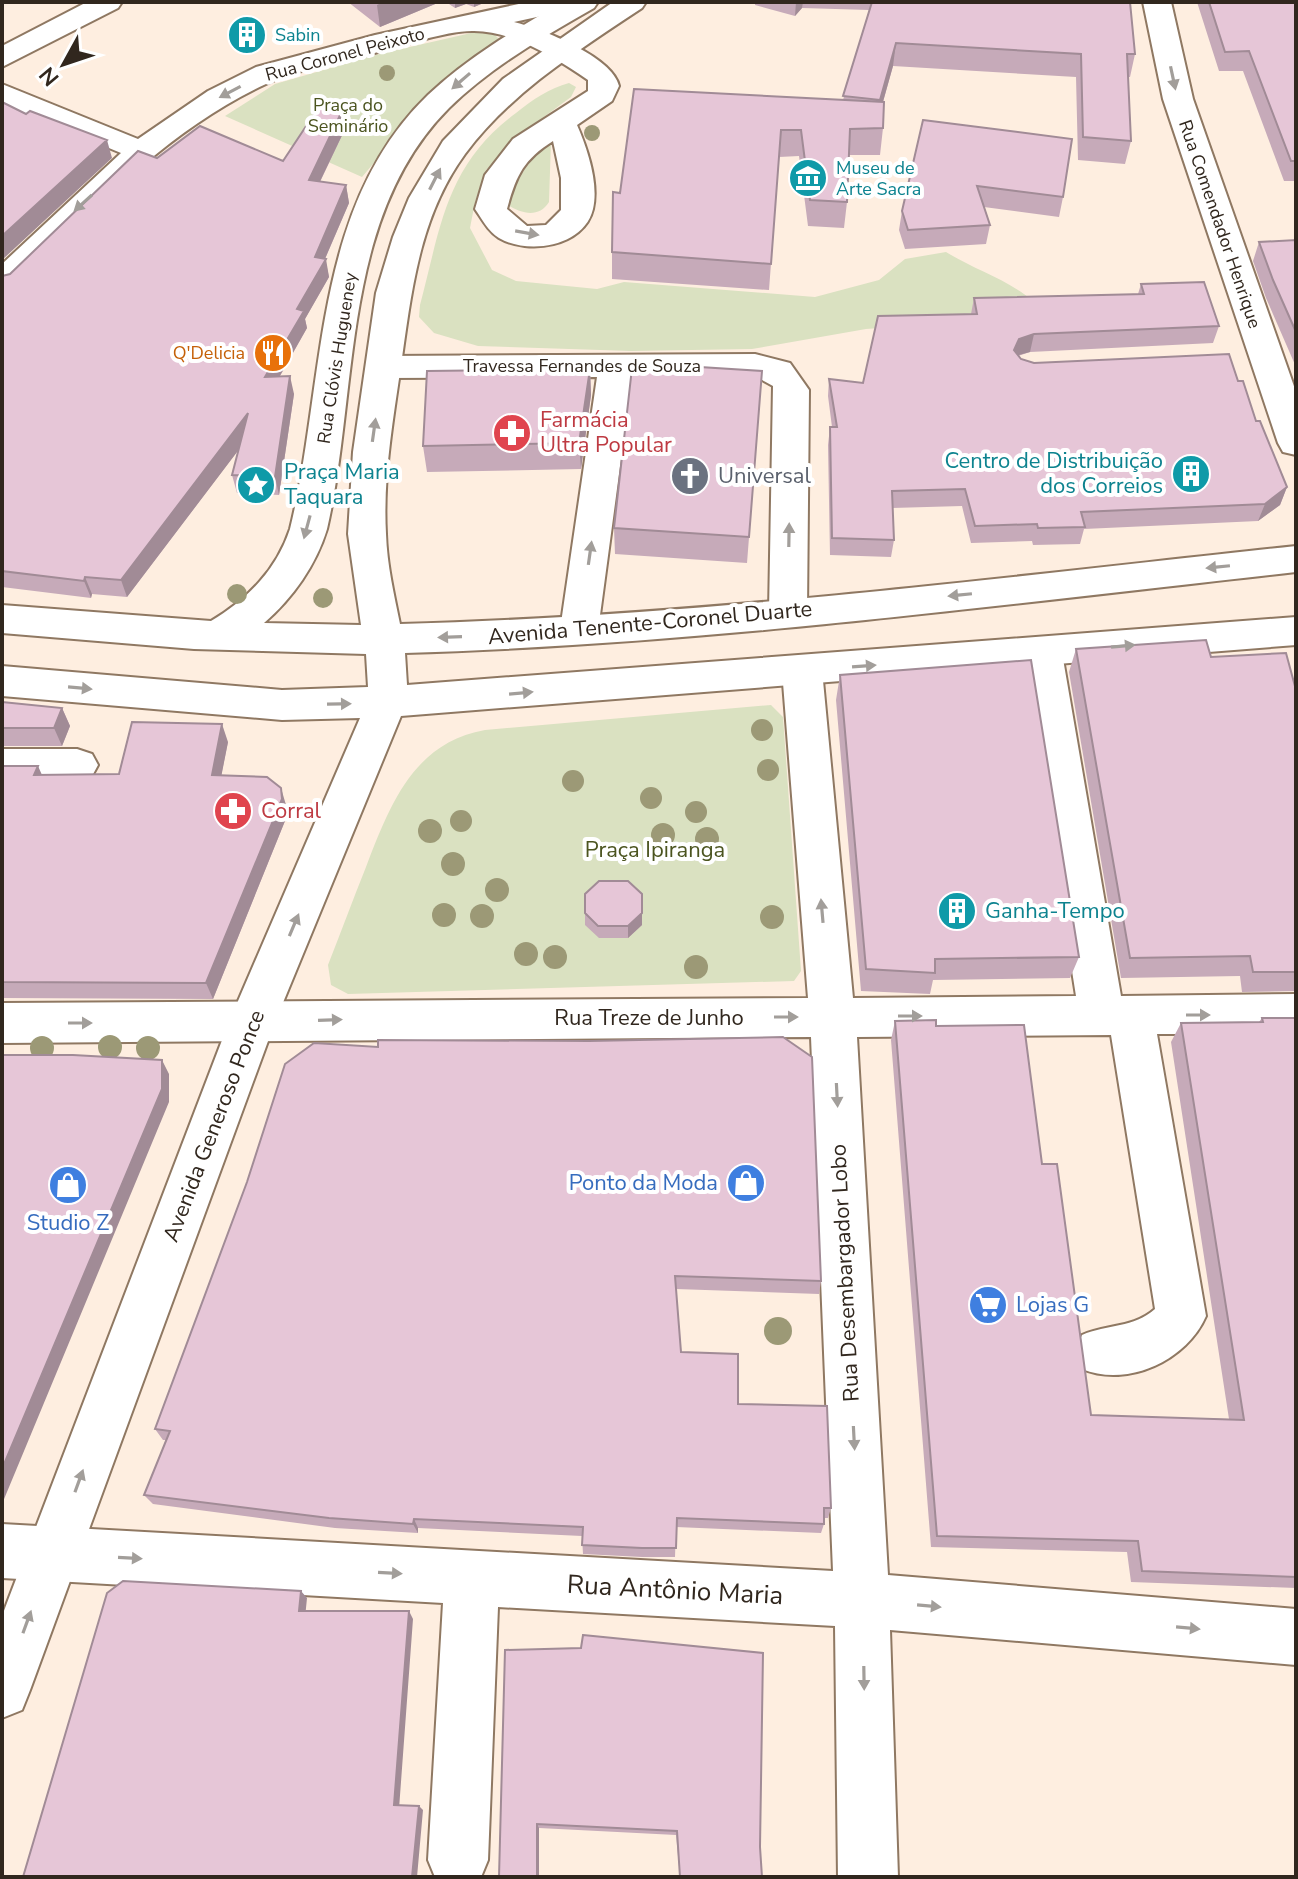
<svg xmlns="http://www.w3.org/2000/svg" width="1298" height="1879" font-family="'Nunito Sans',sans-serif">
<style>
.green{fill:#dae1c1}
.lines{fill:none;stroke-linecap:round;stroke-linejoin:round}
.minor-casing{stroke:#8f7862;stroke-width:4}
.major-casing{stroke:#8f7862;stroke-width:4}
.minor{fill:#fff;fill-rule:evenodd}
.major{fill:#fff;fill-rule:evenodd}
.tree{fill:#9c9976}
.wall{fill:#c6aab9}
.shaded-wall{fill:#a18b96}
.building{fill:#e6c6d7;stroke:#a18b96;stroke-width:2}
.oneway{fill:#a29e9a}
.labels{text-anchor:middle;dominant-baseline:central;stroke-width:8;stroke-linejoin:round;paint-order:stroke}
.far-culture-label{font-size:18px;fill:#0d838f;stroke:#fff;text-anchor:start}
.far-street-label{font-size:18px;fill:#31271e;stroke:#fff}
.far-park-label{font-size:18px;fill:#4b541f;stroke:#fff}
.far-food-label{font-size:18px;fill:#c56008;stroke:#fff;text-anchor:end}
.health-label{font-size:22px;fill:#be3a42;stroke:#fff;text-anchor:start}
.culture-label{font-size:22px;fill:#0d838f;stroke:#fff;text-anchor:start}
.worship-label{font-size:22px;fill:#5b616d;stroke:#fff;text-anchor:start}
.street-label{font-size:22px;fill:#31271e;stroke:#fff}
.park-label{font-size:22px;fill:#4b541f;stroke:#fff}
.shop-label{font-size:22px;fill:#366cbe;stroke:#fff;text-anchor:end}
.near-street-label{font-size:26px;fill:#31271e;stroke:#fff}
</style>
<rect width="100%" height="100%" fill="#feeee0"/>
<!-- green -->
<path class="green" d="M 480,31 L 493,33 L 501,41 L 384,151 L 362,177 L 225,116 L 275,84 L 379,54 Z
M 569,83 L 576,87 L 571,97 L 518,136 L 486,170 L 475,202 L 470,228 L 492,270 L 516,281 L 597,289 L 624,282 L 815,297 L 879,280 L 905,259 L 946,252 C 975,270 1007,279 1033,301 L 1036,317 L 866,329 L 752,349 L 631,351 L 478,346 L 434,333 L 419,317 L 420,305 C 441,226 446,165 516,113 C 532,100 550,88 569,83 Z
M 545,141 L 551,141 L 549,202 C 539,218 522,214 508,205 L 508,193 Z
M 771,705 L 783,717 L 801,971 L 794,981 L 348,994 L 331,985 L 328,965 C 341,932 353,899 366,867 C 390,805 413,743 485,730 Z"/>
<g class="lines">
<!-- minor casing -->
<g class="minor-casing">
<path id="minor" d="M 87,2 L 122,2 L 118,8 L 2,67 L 2,46 Z
M 528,2 L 582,2 L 578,8 L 514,22 C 542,29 613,57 619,86 L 612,101 L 577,125 C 587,148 599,183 593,209 C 584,247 528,255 499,238 C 488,231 482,219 475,209 L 485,175 L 513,139 L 588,91 L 588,80 C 556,58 512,30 472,31 C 445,31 399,47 371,54 C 336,63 299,69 266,84 C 167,130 89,213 14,290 L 2,293 L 2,264 L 121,153 L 2,104 L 2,84 L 138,139 L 208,91 L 256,67 L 375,35 ZM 553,141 L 561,178 L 561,210 L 546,225 L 527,226 L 507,209 C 516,176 523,160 553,141 Z
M 1143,2 L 1171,2 L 1193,99 L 1296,392 L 1296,455 L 1283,452 L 1278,443 L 1163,99 Z
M 755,354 L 790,363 L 809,390 L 807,613 L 802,623 L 788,627 L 774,623 L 769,613 L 773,386 L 755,376 L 632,377 L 598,630 L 593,640 L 579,644 L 565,640 L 560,630 L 597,377 L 384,378 L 372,375 L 367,367 L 372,359 L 384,356 Z
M 1042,638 L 1056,643 L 1062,653 L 1121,996 L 1296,994 L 1296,1034 L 1157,1034 L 1206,1316 C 1187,1360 1128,1388 1082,1369 L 1075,1352 L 1082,1335 C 1107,1324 1134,1328 1155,1309 L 1111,1035 L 857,1037 L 888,1575 L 1296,1609 L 1296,1665 L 890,1630 L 898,1877 L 838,1877 L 835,1626 L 498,1607 L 488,1860 L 481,1877 L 435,1877 L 428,1860 L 443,1603 L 2,1578 L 2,1524 L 833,1571 L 811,1037 L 2,1043 L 2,1003 L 808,998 L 782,670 L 788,659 L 802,655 L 816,659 L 822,670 L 853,998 L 1076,996 L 1022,653 L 1028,643 Z
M 2,749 L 77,749 L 92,754 L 98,765 L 92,776 L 77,781 L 2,781 Z"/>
</g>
<!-- major casing -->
<g class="major-casing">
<path id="major" d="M 563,2 L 598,2 L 594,8 C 543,37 491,67 449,108 C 340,217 359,390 327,529 C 316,565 293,598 264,623 L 361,625 L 348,534 L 353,452 L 376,293 L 393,237 L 409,198 L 443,141 L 503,79 L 613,2 L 646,2 L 642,8 C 579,50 511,92 465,154 C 418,218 411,296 400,372 C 392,426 383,480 386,534 C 387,565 394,594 400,624 C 700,616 998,578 1296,546 L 1296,572 C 999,605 704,644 405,653 L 407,685 L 1296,617 L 1296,645 L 401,716 L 275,1022 L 30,1690 L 22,1710 L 2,1718 L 2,1616 L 229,1022 L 360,718 L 282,720 L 2,696 L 2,666 L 282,690 L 368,687 L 366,654 L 194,649 L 2,633 L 2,605 L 211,621 C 247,600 277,569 290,529 C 326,382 311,208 428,95 C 468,57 516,29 563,2 Z"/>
</g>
<!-- minor -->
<use href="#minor" class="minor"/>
<!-- major -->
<use href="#major" class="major"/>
</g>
<!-- trees -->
<g class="tree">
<circle cx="387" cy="73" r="8"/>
<circle cx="592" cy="133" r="8"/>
<circle cx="237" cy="594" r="10"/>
<circle cx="323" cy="598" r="10"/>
<circle cx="762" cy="730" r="11"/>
<circle cx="768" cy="770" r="11"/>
<circle cx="573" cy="781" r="11"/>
<circle cx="651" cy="798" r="11"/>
<circle cx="696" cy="812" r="11"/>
<circle cx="461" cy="821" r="11"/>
<circle cx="430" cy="831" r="12"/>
<circle cx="663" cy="835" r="12"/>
<circle cx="707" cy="839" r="12"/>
<circle cx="453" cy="864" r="12"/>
<circle cx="497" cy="890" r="12"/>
<circle cx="444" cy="915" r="12"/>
<circle cx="482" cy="916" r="12"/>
<circle cx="772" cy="917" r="12"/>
<circle cx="526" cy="954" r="12"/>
<circle cx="555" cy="957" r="12"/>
<circle cx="696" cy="967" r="12"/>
<circle cx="110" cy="1047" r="12"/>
<circle cx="42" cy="1048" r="12"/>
<circle cx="148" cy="1048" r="12"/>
<circle cx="778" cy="1331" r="14"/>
</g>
<!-- wall -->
<path class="wall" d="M 348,2 L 440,2 L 380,27 Z
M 446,2 L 486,2 L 474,7 L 466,4 L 455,8 Z
M 755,2 L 1130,2 L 1135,54 L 1130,77 L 1128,77 L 1131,141 L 1125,164 L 1078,160 L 1076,77 L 893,66 L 883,102 L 883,128 L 880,155 L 849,155 L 847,202 L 844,228 L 808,226 L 799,156 L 779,157 L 769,290 L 612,279 L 612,252 L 620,193 L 843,100 L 869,10 L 802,8 L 795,16 L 755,5 Z
M 1197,2 L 1296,2 L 1296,181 L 1284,181 L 1243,71 L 1219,71 Z
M 923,120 L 1063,197 L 1059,217 L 984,207 L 990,225 L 986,244 L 905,249 L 899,230 L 902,211 Z
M 346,127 L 320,182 L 346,185 L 349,203 L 325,259 L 329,277 L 305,319 L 307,328 L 280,376 L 294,394 L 279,495 L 237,493 L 232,475 L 239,449 L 127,597 L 92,594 L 91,598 L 2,587 L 2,276 L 10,274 L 157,158 L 283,161 Z
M 1296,240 L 1296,367 L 1266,298 L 1253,261 L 1259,242 Z
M 1141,284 L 1219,326 L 1213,343 L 1030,352 L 1018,356 L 1021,359 L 1034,363 L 1238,381 L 1287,487 L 1280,505 L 1258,521 L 1084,529 L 1080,544 L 1033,545 L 1032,541 L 971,543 L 962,506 L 892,508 L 894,540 L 891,557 L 830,555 L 828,445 L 830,427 L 832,427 L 828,396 L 829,379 L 863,383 L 971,314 L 974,298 L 1138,294 Z
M 590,369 L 591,395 L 581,469 L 427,472 L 423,446 Z
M 762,371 L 747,563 L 615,554 L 614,528 Z
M 1076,649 L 1211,657 L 1296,690 L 1296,991 L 1242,992 L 1240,976 L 1121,978 L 1069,672 Z
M 840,675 L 1079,957 L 1070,978 L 933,980 L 930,994 L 861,991 L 836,700 Z
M 2,702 L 62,708 L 70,726 L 62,746 L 2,746 Z
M 228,742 L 221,776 L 286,805 L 287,816 L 213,999 L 2,998 L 2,766 L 42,775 L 119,774 Z
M 585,913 L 642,925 L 628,938 L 599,938 L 585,925 Z
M 1262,1018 L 1296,1018 L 1296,1588 L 1131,1582 L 1127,1552 L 931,1547 L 891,1040 L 895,1021 L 936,1026 L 1042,1164 L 1091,1415 L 1229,1419 L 1171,1042 L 1181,1023 L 1259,1022 Z
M 247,1182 L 821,1281 L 819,1294 L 676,1289 L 681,1352 L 738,1404 L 831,1508 L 828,1518 L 824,1518 L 824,1524 L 821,1533 L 676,1527 L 675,1557 L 642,1557 L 583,1554 L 582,1536 L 418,1528 L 418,1533 L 335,1528 L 153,1504 L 144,1495 L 166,1440 L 163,1440 L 155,1429 Z
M 505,1650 L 760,1847 L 762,1877 L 680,1877 L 676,1835 L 539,1828 L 539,1877 Z"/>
<!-- shaded-wall -->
<path class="shaded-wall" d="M 383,2 L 440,2 L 380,27 L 377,5 Z
M 455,2 L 465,2 L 466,4 L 455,8 Z
M 474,2 L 486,2 L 474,7 Z
M 796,2 L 803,2 L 802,8 L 795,16 Z
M 896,43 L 893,66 L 877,123 L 880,100 Z
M 343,109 L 346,127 L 312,198 L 309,180 Z
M 107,140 L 112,158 L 2,260 L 2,236 Z
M 346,185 L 349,203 L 321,268 L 326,259 L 329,277 L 305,319 L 307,328 L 269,395 L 265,377 L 297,309 L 315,257 Z
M 1034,334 L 1030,352 L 1015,356 L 1014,350 L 1019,339 Z
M 590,369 L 591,395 L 581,469 L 579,443 Z
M 290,376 L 294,394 L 279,495 L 275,477 Z
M 248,413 L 253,431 L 127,597 L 121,580 Z
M 1287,487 L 1280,505 L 1258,521 L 1265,504 Z
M 85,577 L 92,594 L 91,598 L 84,581 Z
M 62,708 L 70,726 L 62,746 L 54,728 Z
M 222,724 L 228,742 L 218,793 L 212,775 Z
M 38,766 L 46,784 L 34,775 Z
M 281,788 L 286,805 L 287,816 L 213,999 L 206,983 Z
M 642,913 L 642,925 L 628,938 L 628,926 Z
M 162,1060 L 169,1074 L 169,1102 L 2,1504 L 2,1469 Z
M 414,1519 L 418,1528 L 418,1533 L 413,1524 Z
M 301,1591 L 307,1598 L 305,1618 L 299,1611 Z
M 409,1611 L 413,1619 L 399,1809 L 394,1805 Z
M 419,1806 L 423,1810 L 417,1877 L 412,1877 Z
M 537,1824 L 539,1828 L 539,1877 L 537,1877 Z"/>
<!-- building -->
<path class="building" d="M 872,2 L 1130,2 L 1135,54 L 1127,54 L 1131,141 L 1083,137 L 1081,54 L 896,43 L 880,100 L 843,96 Z
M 1209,2 L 1296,2 L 1296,161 L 1291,161 L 1249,51 L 1225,52 Z
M 634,89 L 884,102 L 883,128 L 850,129 L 847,202 L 810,200 L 801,130 L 781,130 L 771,264 L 612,252 L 613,192 L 620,193 Z
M 324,99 L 343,109 L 309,180 L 346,185 L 315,257 L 326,259 L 297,309 L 304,311 L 265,377 L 290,376 L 275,477 L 232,475 L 248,413 L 121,580 L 85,577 L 84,581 L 2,571 L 2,276 L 10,274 L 138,151 L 157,158 L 200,126 L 283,161 Z
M 2,102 L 26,114 L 30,111 L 107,140 L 2,236 Z
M 923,120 L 1072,139 L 1063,197 L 977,186 L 990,225 L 908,230 L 902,211 Z
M 1296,240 L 1296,332 L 1273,280 L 1259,242 Z
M 1204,282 L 1219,326 L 1034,334 L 1019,339 L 1014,350 L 1021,359 L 1034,363 L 1229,354 L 1238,381 L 1243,381 L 1256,421 L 1260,421 L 1287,487 L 1265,504 L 1081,512 L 1085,527 L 1038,528 L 1037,524 L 975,526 L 965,489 L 892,491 L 894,540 L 832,538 L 830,427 L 837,427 L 829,379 L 863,383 L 878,316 L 977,314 L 974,298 L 1144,294 L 1141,284 Z
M 637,363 L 762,371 L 749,537 L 614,528 L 632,368 L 637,368 Z
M 590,369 L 579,443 L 423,446 L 427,371 Z
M 1206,640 L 1211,657 L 1286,653 L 1296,690 L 1296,972 L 1253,972 L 1250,956 L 1130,958 L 1076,649 Z
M 1031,660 L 1079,957 L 935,959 L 935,973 L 866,969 L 840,675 Z
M 2,702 L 62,708 L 54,728 L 2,728 Z
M 132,722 L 222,724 L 212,775 L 267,777 L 281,788 L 282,799 L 206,983 L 2,982 L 2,766 L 38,766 L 34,775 L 119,774 Z
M 599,881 L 628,881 L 642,894 L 642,913 L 628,926 L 598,926 L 585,913 L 585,894 Z
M 1262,1018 L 1296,1018 L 1296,1577 L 1142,1571 L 1138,1541 L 937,1536 L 895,1021 L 936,1020 L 936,1026 L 1024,1025 L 1042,1164 L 1057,1164 L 1091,1415 L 1244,1420 L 1181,1023 L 1263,1022 Z
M 783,1037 L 812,1057 L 821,1281 L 675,1276 L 681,1352 L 738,1354 L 738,1404 L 827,1406 L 831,1508 L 824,1508 L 824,1524 L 677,1518 L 676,1548 L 642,1548 L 582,1545 L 583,1527 L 414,1519 L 413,1524 L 329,1518 L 144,1495 L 170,1431 L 155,1429 L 247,1182 L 285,1064 L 314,1043 L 378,1047 L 378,1040 L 589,1041 Z
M 2,1055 L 73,1055 L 162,1060 L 162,1089 L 2,1469 Z
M 123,1581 L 301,1591 L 299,1611 L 409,1611 L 394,1805 L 419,1806 L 412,1877 L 23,1877 L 107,1593 Z
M 583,1635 L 763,1653 L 760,1847 L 762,1877 L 680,1877 L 677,1831 L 537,1824 L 537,1877 L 499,1877 L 505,1650 L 581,1648 Z"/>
<!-- one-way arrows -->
<defs><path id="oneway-solid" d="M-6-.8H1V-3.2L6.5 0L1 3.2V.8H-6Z" transform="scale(2)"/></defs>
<g class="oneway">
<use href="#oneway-solid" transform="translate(1173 78) rotate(78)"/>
<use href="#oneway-solid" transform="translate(461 81) rotate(139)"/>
<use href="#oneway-solid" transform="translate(230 92) rotate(152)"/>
<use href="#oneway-solid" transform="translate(435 179) rotate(-63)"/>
<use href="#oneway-solid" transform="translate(83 203) rotate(138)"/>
<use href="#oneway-solid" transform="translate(527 233) rotate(10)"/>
<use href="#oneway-solid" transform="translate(374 430) rotate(-82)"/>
<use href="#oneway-solid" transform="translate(307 527) rotate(105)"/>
<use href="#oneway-solid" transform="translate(789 535) rotate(-89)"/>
<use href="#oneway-solid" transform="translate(590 553) rotate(-82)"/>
<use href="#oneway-solid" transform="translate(1218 567) rotate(174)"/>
<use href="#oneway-solid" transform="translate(960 595) rotate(174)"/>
<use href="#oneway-solid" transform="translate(450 637) rotate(178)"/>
<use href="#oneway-solid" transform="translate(1123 646) rotate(-5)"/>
<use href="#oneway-solid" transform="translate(864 666) rotate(-4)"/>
<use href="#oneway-solid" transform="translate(80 688) rotate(5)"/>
<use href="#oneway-solid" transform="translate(521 693) rotate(-5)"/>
<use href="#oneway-solid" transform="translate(339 704) rotate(-1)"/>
<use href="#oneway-solid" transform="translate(822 911) rotate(-95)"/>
<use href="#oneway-solid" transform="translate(294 925) rotate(-67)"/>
<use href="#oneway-solid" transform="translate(1198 1015)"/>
<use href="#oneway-solid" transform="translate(910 1016)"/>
<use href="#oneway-solid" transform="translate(786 1017)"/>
<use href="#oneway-solid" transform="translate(330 1020) rotate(-2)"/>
<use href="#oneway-solid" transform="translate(80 1023)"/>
<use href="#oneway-solid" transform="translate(837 1095) rotate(87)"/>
<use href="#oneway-solid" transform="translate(854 1438) rotate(87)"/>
<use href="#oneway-solid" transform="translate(79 1481) rotate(-70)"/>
<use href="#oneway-solid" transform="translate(130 1558) rotate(3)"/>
<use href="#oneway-solid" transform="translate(390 1573) rotate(3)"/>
<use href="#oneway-solid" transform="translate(929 1606) rotate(5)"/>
<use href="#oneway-solid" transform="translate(27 1622) rotate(-70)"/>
<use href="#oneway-solid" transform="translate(1188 1628) rotate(5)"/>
<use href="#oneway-solid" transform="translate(864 1678) rotate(89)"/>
</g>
<!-- icons -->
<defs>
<g id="building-disc" transform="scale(2)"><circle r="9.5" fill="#0f9aa8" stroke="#fff"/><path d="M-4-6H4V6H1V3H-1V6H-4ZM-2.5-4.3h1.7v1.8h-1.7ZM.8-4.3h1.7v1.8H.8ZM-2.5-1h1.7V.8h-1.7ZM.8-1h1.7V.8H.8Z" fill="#fff"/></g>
<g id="museum-disc" transform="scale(2)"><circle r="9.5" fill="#0f9aa8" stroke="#fff"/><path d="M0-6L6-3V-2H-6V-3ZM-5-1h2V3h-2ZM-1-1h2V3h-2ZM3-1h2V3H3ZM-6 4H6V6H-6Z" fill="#fff"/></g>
<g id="restaurant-disc" transform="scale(2)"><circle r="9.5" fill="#e8710a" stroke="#fff"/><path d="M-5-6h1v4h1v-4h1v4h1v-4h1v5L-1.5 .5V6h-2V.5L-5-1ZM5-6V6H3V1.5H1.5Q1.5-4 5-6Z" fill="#fff"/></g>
<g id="pharmacy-disc" transform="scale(2)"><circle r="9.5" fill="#e0444e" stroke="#fff"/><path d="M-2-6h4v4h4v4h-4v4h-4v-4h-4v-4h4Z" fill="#fff"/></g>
<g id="church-disc" transform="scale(2)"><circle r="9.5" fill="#6b7280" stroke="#fff"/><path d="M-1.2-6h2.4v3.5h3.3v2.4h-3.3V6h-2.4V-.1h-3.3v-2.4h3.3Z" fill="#fff"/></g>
<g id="sight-disc" transform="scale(2)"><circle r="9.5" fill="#0f9aa8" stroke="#fff"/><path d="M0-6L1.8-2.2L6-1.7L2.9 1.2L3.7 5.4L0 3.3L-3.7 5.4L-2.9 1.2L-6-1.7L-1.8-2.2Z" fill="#fff"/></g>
<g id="shop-disc" transform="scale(2)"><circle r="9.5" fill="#3f7fe0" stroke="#fff"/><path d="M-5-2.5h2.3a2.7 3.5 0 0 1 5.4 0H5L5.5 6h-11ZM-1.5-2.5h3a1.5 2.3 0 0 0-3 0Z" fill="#fff"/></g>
<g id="supermarket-disc" transform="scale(2)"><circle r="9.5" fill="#3f7fe0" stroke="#fff"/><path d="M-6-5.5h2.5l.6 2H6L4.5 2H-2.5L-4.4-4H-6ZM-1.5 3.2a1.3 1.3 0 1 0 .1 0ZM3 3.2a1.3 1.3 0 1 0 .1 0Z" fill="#fff"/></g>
</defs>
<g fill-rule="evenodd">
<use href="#building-disc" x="247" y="35"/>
<use href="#museum-disc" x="808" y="178"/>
<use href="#restaurant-disc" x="273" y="353"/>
<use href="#pharmacy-disc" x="512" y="433"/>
<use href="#building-disc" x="1191" y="474"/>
<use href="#church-disc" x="690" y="476"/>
<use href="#sight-disc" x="256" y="485"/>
<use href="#pharmacy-disc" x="233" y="811"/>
<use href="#building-disc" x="957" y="911"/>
<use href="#shop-disc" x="746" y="1183"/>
<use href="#shop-disc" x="68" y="1185"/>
<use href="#supermarket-disc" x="988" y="1305"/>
</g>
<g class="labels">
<!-- far-culture labels -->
<g class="far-culture-label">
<text x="275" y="35">Sabin</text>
<text x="836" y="168">Museu de<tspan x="836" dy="21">Arte Sacra</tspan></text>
</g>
<!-- far-street labels -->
<g class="far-street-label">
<text transform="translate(345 54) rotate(-15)">Rua Coronel Peixoto</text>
<text transform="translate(1220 224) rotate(71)">Rua Comendador Henrique</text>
<text transform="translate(337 358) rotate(-81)">Rua Clóvis Hugueney</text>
<text x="582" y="366">Travessa Fernandes de Souza</text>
</g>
<!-- far-park labels -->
<g class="far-park-label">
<text x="348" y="105">Praça do<tspan x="348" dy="21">Seminário</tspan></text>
</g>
<!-- far-food labels -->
<g class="far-food-label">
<text x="245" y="353">Q'Delicia</text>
</g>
<!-- health labels -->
<g class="health-label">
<text x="540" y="420">Farmácia<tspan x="540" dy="25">Ultra Popular</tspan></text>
<text x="261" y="811">Corral</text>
</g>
<!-- culture labels -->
<g class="culture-label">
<text x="1163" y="461" text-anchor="end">Centro de Distribuição<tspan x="1163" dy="25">dos Correios</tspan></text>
<text x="284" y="472">Praça Maria<tspan x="284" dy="25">Taquara</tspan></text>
<text x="985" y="911">Ganha-Tempo</text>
</g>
<!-- worship labels -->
<g class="worship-label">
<text x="718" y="476">Universal</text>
</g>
<!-- street labels -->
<g class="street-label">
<text transform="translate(650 623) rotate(-5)">Avenida Tenente-Coronel Duarte</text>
<text x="649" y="1018">Rua Treze de Junho</text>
<text transform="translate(214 1126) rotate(-69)">Avenida Generoso Ponce</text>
<text transform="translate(845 1273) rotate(-93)">Rua Desembargador Lobo</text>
</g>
<!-- park labels -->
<g class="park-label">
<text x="655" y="850">Praça Ipiranga</text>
</g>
<!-- shop labels -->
<g class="shop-label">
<text x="718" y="1183">Ponto da Moda</text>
<text x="68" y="1223" text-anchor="middle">Studio Z</text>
<text x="1016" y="1305" text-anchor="start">Lojas G</text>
</g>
<!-- near-street labels -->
<g class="near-street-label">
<text transform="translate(675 1590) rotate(3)">Rua Antônio Maria</text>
</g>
</g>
<!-- border -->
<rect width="1298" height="1879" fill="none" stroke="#31271e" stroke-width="8"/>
<!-- north arrow -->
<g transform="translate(64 64) rotate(230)" stroke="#ffffff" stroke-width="6" paint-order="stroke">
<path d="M0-6L14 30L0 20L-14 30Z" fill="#31271e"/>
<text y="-12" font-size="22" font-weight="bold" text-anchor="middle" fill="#31271e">N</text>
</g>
</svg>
